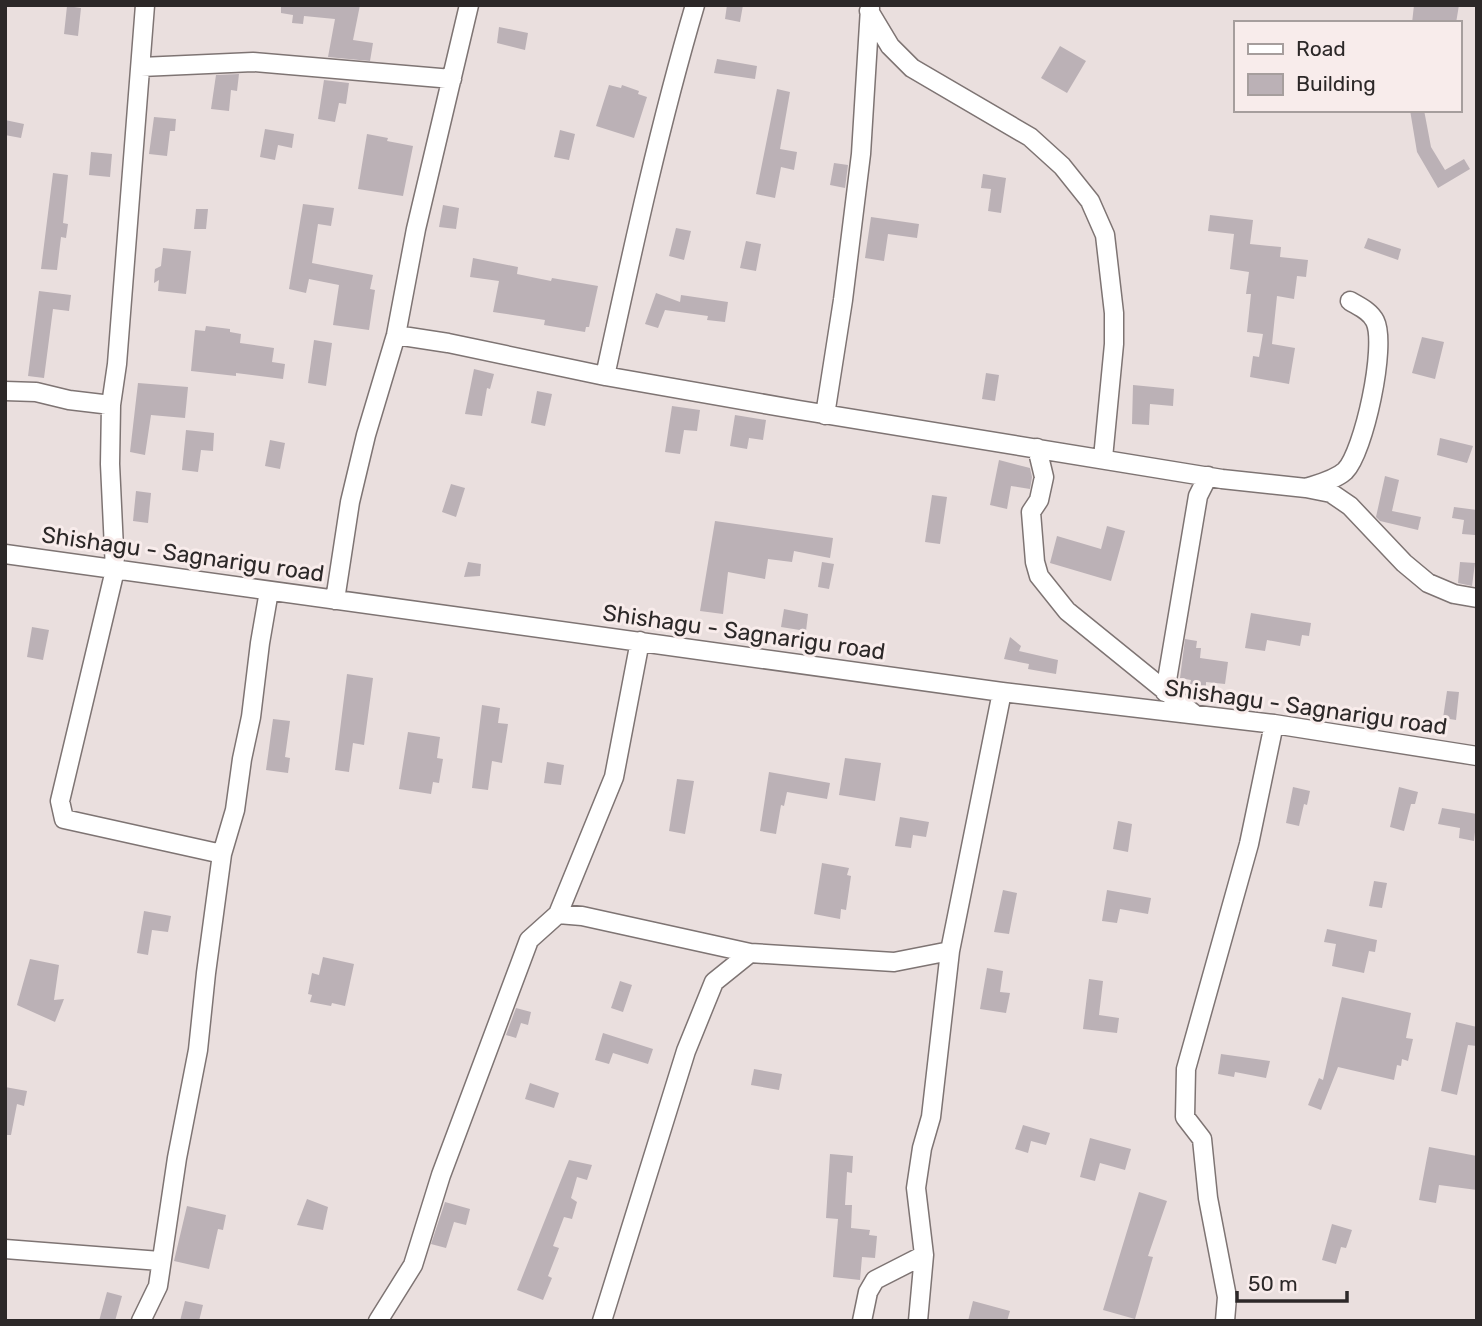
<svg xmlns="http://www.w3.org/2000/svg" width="1482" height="1326" font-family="Rubik,sans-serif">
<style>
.building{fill:#bbb1b6}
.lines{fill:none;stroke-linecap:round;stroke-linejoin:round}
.minor-casing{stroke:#7e7473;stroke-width:21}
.minor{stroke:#fff;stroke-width:18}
.labels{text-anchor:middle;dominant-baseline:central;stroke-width:6;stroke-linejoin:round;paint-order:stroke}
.street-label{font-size:23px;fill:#2c2828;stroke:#f8eceb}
</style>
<rect width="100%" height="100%" fill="#eadfde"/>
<!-- building -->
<path class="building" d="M 281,5 L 360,5 L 353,40 L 373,43 L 370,61 L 328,57 L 335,19 L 304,16 L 303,24 L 292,23 L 293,15 L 281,13 Z
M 727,5 L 743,5 L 740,22 L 725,19 Z
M 1414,5 L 1459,5 L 1456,23 L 1412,23 Z
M 67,6 L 81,8 L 78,36 L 64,34 Z
M 499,27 L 528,33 L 525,50 L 497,43 Z
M 1060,46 L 1086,61 L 1067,93 L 1041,78 Z
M 717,59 L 757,66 L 755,79 L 714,73 Z
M 239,74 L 237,91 L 231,90 L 229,111 L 211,109 L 216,75 Z
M 324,80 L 349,83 L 346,104 L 339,103 L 335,122 L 318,119 Z
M 609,85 L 621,88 L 622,85 L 639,91 L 638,94 L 647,97 L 634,138 L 596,126 Z
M 777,89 L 790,92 L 780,149 L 797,152 L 794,170 L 781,167 L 775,198 L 756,194 Z
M 1410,110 L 1424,110 L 1431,147 L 1445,170 L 1464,159 L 1470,169 L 1438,188 L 1417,152 Z
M 154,117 L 176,119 L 175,131 L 170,131 L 167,156 L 149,154 Z
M 5,120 L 24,124 L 21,138 L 5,135 Z
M 265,129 L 294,134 L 292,148 L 278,145 L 275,160 L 260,157 Z
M 560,130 L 575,134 L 569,160 L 554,157 Z
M 367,134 L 388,138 L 387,141 L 413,146 L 403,196 L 358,189 Z
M 91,152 L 112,154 L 110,177 L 89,175 Z
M 834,163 L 848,165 L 845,188 L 830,185 Z
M 53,173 L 68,175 L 63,223 L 68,224 L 66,238 L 61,237 L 57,270 L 41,269 Z
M 983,174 L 1006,178 L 1001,213 L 988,211 L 991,189 L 981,188 Z
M 303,204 L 334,208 L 331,226 L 318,224 L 312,263 L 373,275 L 370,289 L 375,290 L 369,330 L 333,325 L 339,285 L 309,279 L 306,293 L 289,289 Z
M 443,205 L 459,208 L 456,229 L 439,227 Z
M 196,209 L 208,209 L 206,229 L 194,229 Z
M 1210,215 L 1253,220 L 1250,244 L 1281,247 L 1280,257 L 1308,260 L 1306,277 L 1297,276 L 1294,299 L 1277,296 L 1272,344 L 1295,348 L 1289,384 L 1250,377 L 1253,356 L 1259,357 L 1263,334 L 1247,332 L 1251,294 L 1246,294 L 1249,272 L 1230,269 L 1234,234 L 1208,231 Z
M 871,217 L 919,224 L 917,238 L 888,234 L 884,261 L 865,258 Z
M 676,228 L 691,231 L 684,260 L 669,256 Z
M 1368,238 L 1401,249 L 1398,260 L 1364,248 Z
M 746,241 L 761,244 L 756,271 L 740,268 Z
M 163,248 L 191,251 L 186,294 L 158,291 L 159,280 L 154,283 L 155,269 L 161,266 Z
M 473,258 L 518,267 L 517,274 L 551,281 L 552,278 L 598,286 L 589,327 L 586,327 L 585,332 L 544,325 L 545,320 L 493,312 L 499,281 L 470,277 Z
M 39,291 L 71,295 L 69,311 L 53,309 L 44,378 L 28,376 Z
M 656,293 L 680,302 L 681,295 L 728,302 L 725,322 L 707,320 L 708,316 L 665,310 L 658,328 L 645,324 Z
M 206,326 L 230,329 L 230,332 L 241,334 L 240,343 L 274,348 L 272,362 L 285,364 L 283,379 L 236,373 L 236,376 L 191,371 L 195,330 L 205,331 Z
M 1422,337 L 1444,342 L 1435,379 L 1412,373 Z
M 314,340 L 332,343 L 326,386 L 308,383 Z
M 474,369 L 494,374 L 490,389 L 487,388 L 482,416 L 465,414 Z
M 986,373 L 999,375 L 995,401 L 982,399 Z
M 138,383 L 188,387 L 185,418 L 151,415 L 145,455 L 130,452 Z
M 1133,385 L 1174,389 L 1173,406 L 1150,404 L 1149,425 L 1132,424 Z
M 537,391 L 552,394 L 545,426 L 531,423 Z
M 672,406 L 700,410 L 697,431 L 684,430 L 680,454 L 665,452 Z
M 735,415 L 766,420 L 763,440 L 749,438 L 747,449 L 730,446 Z
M 186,430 L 214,433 L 213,451 L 201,450 L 198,472 L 182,470 Z
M 1440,438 L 1473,446 L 1467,463 L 1437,455 Z
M 270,440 L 285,443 L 280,469 L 265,466 Z
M 999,460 L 1030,468 L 1032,477 L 1030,489 L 1011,486 L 1007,509 L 990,505 Z
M 1385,476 L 1399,480 L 1392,511 L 1421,517 L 1418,530 L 1380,521 L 1376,517 Z
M 451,484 L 465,488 L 456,517 L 442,512 Z
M 136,491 L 151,493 L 148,523 L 133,521 Z
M 932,495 L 947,497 L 940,544 L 925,542 Z
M 1454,507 L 1477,510 L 1475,535 L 1462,534 L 1464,520 L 1452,518 Z
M 715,521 L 833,538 L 830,558 L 794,551 L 792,562 L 768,559 L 765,579 L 728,572 L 723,614 L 700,611 Z
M 1107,526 L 1125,531 L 1111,581 L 1050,563 L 1057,536 L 1101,549 Z
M 468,562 L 481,564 L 480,576 L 464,577 Z
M 822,562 L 834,564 L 829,589 L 818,587 Z
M 1460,562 L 1475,563 L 1472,586 L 1458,583 Z
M 784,609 L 808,614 L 806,631 L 781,627 Z
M 1251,613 L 1311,623 L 1309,636 L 1302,635 L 1300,646 L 1267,640 L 1265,651 L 1245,648 Z
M 32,627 L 49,630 L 43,660 L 27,657 Z
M 1010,637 L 1021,646 L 1019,651 L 1058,660 L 1056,674 L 1028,669 L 1029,664 L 1004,659 Z
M 1185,639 L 1197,641 L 1196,648 L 1201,648 L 1200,658 L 1228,662 L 1225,684 L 1206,682 L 1206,686 L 1190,684 L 1191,680 L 1180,678 Z
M 347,674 L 373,678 L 364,745 L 353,743 L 349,772 L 335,770 Z
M 1447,691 L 1459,692 L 1456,720 L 1443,718 Z
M 482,705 L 500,708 L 498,723 L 508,724 L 502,763 L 492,761 L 488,790 L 472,788 Z
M 273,719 L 290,721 L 285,757 L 290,758 L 288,773 L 266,770 Z
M 408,732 L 440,737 L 437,758 L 443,759 L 439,783 L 433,782 L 431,794 L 399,789 Z
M 845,758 L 881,763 L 875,801 L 839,795 Z
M 547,762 L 564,765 L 561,785 L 544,783 Z
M 769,772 L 830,783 L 827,799 L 787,792 L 784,806 L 781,805 L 776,834 L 760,831 Z
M 677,779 L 694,781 L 685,834 L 669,831 Z
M 1293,787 L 1310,791 L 1307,805 L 1304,804 L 1299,826 L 1286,823 Z
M 1399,787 L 1418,792 L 1415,804 L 1411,804 L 1404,831 L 1390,827 Z
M 1442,808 L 1477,814 L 1474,841 L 1459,838 L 1460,828 L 1438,824 Z
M 900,817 L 929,822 L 926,837 L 913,835 L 911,848 L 895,846 Z
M 1118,821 L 1132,824 L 1128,852 L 1113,849 Z
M 822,863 L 849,868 L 847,875 L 851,876 L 846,910 L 841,909 L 840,919 L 814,914 Z
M 1374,881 L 1387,883 L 1382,908 L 1369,906 Z
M 1003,890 L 1017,893 L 1009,934 L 994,932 Z
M 1107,890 L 1151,898 L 1148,914 L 1120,909 L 1117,923 L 1102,921 Z
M 144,911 L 171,916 L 168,932 L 152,930 L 148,955 L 137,953 Z
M 1327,929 L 1377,940 L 1375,952 L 1369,951 L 1364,973 L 1332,966 L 1336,944 L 1324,942 Z
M 323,957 L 354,964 L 345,1006 L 332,1003 L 331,1006 L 310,1002 L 312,995 L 308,994 L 312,973 L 319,975 Z
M 30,959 L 59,965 L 54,1000 L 64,999 L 55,1022 L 17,1005 Z
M 987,968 L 1003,971 L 1000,992 L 1010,993 L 1006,1013 L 980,1009 Z
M 1089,979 L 1103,981 L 1099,1015 L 1119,1018 L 1117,1033 L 1083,1029 Z
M 620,981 L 632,985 L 623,1012 L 611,1008 Z
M 1342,997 L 1411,1013 L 1406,1038 L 1413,1039 L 1408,1061 L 1402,1059 L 1401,1066 L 1397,1065 L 1394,1080 L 1338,1067 L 1321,1110 L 1308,1105 L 1319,1078 L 1323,1080 Z
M 516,1008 L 531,1012 L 528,1025 L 521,1023 L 516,1038 L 506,1035 Z
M 1456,1022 L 1477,1027 L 1477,1046 L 1468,1045 L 1457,1095 L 1441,1091 Z
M 603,1033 L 653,1049 L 648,1064 L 613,1053 L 609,1064 L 595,1060 Z
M 1221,1054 L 1270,1061 L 1266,1078 L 1235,1072 L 1234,1077 L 1218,1074 Z
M 754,1069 L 782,1074 L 779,1090 L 751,1085 Z
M 530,1083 L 559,1093 L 554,1108 L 525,1099 Z
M 5,1087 L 27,1091 L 24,1106 L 17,1104 L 11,1135 L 5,1135 Z
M 1023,1125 L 1050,1133 L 1046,1145 L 1031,1141 L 1028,1153 L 1015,1149 Z
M 1090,1138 L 1131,1149 L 1125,1170 L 1100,1163 L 1095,1181 L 1080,1177 Z
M 1429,1147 L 1477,1156 L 1477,1190 L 1439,1185 L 1436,1203 L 1419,1200 Z
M 830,1154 L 853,1156 L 852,1173 L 847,1172 L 845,1205 L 852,1205 L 851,1228 L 870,1230 L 869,1235 L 877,1236 L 875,1258 L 862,1257 L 860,1280 L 833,1277 L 838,1219 L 826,1218 Z
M 569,1160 L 592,1165 L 587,1180 L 577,1177 L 571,1198 L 577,1202 L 572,1219 L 564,1217 L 553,1246 L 559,1248 L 548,1276 L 552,1278 L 543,1300 L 517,1290 Z
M 1139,1192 L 1167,1201 L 1148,1256 L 1153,1257 L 1135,1319 L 1103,1310 Z
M 307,1199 L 328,1207 L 323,1230 L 297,1225 Z
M 445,1202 L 470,1209 L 466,1225 L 454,1222 L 446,1248 L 431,1244 Z
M 187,1206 L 226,1215 L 223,1230 L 218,1229 L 209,1269 L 174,1261 Z
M 1332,1224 L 1352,1230 L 1346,1248 L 1341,1247 L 1336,1264 L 1322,1260 Z
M 107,1292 L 122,1296 L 115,1321 L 99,1321 Z
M 185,1301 L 203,1305 L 199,1321 L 180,1321 Z
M 973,1301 L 1010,1311 L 1007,1321 L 968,1321 Z"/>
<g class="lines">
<!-- minor casing -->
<g class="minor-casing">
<path id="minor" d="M 145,5 L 117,364 L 111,405 L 110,464 L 115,570 L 60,801 L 64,819 L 222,854
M 869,11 L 890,46 L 912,68 L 1030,137 L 1062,166 L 1090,201 L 1105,235 L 1114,313 L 1114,344 L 1103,458
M 141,67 L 253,62 L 452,79
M 396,335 L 448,343 L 605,376 L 799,410 L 1222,479 L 1306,488 L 1331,493 L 1350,506 L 1404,563 L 1428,583 L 1454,594 L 1477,598
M 605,376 C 632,252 659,127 695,5
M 5,391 L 36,392 L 69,400 L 111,405
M 825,415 L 843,300 L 861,154 L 870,8
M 1037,448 L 1044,477 L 1039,500 L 1031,512 L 1035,562 L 1039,576 L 1067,611 L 1194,714
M 1306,488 C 1318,484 1335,480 1345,471 C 1364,452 1387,345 1375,321 C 1370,311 1360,307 1350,301
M 5,554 L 1002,692 L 1274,724 L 1477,756
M 335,600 L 350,502 L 366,435 L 396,335 L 416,229 L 469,5
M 1165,692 L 1198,496 L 1208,476
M 558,914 L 614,777 L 640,641
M 5,1249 L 160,1261
M 141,1321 L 158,1286 L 177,1158 L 198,1050 L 206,973 L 222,854 L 235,810 L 242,759 L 251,717 L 260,643 L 269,591
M 378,1321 L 413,1265 L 441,1175 L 529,940 L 558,914 L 582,916 L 750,953
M 602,1321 L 686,1051 L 714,982 L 750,953 L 894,962 L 950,951
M 862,1321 L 868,1292 L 875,1280 L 924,1255
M 918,1321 L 924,1255 L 916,1188 L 922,1148 L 931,1117 L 950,951 L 1002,692
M 1225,1321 L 1227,1297 L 1208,1198 L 1202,1139 L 1185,1117 L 1186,1069 L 1249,844 L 1274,724"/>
</g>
<!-- minor -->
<use href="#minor" class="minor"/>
</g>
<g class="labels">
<!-- street labels -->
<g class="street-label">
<text transform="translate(183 554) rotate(8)">Shishagu - Sagnarigu road</text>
<text transform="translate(744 632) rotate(8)">Shishagu - Sagnarigu road</text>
<text transform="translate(1306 707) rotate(8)">Shishagu - Sagnarigu road</text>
</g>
</g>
<!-- border -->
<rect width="1482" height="1326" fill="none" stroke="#2c2828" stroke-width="14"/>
<!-- legend -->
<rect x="1234" y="21" width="228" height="91" fill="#f8eceb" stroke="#a69e9d" stroke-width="2"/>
<rect x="1248" y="44" width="35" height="10" fill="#ffffff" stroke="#a69e9d" stroke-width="2"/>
<text x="1296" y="56" font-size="21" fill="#2c2828">Road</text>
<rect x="1248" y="74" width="35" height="21" fill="#bbb1b6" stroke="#a69e9d" stroke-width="2"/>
<text x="1296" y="91" font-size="21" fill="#2c2828">Building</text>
<!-- scale -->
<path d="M1237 1291v10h110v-10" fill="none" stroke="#2c2828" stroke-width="3.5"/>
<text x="1248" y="1291" font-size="21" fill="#2c2828" stroke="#f8eceb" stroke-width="5" paint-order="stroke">50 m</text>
</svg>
